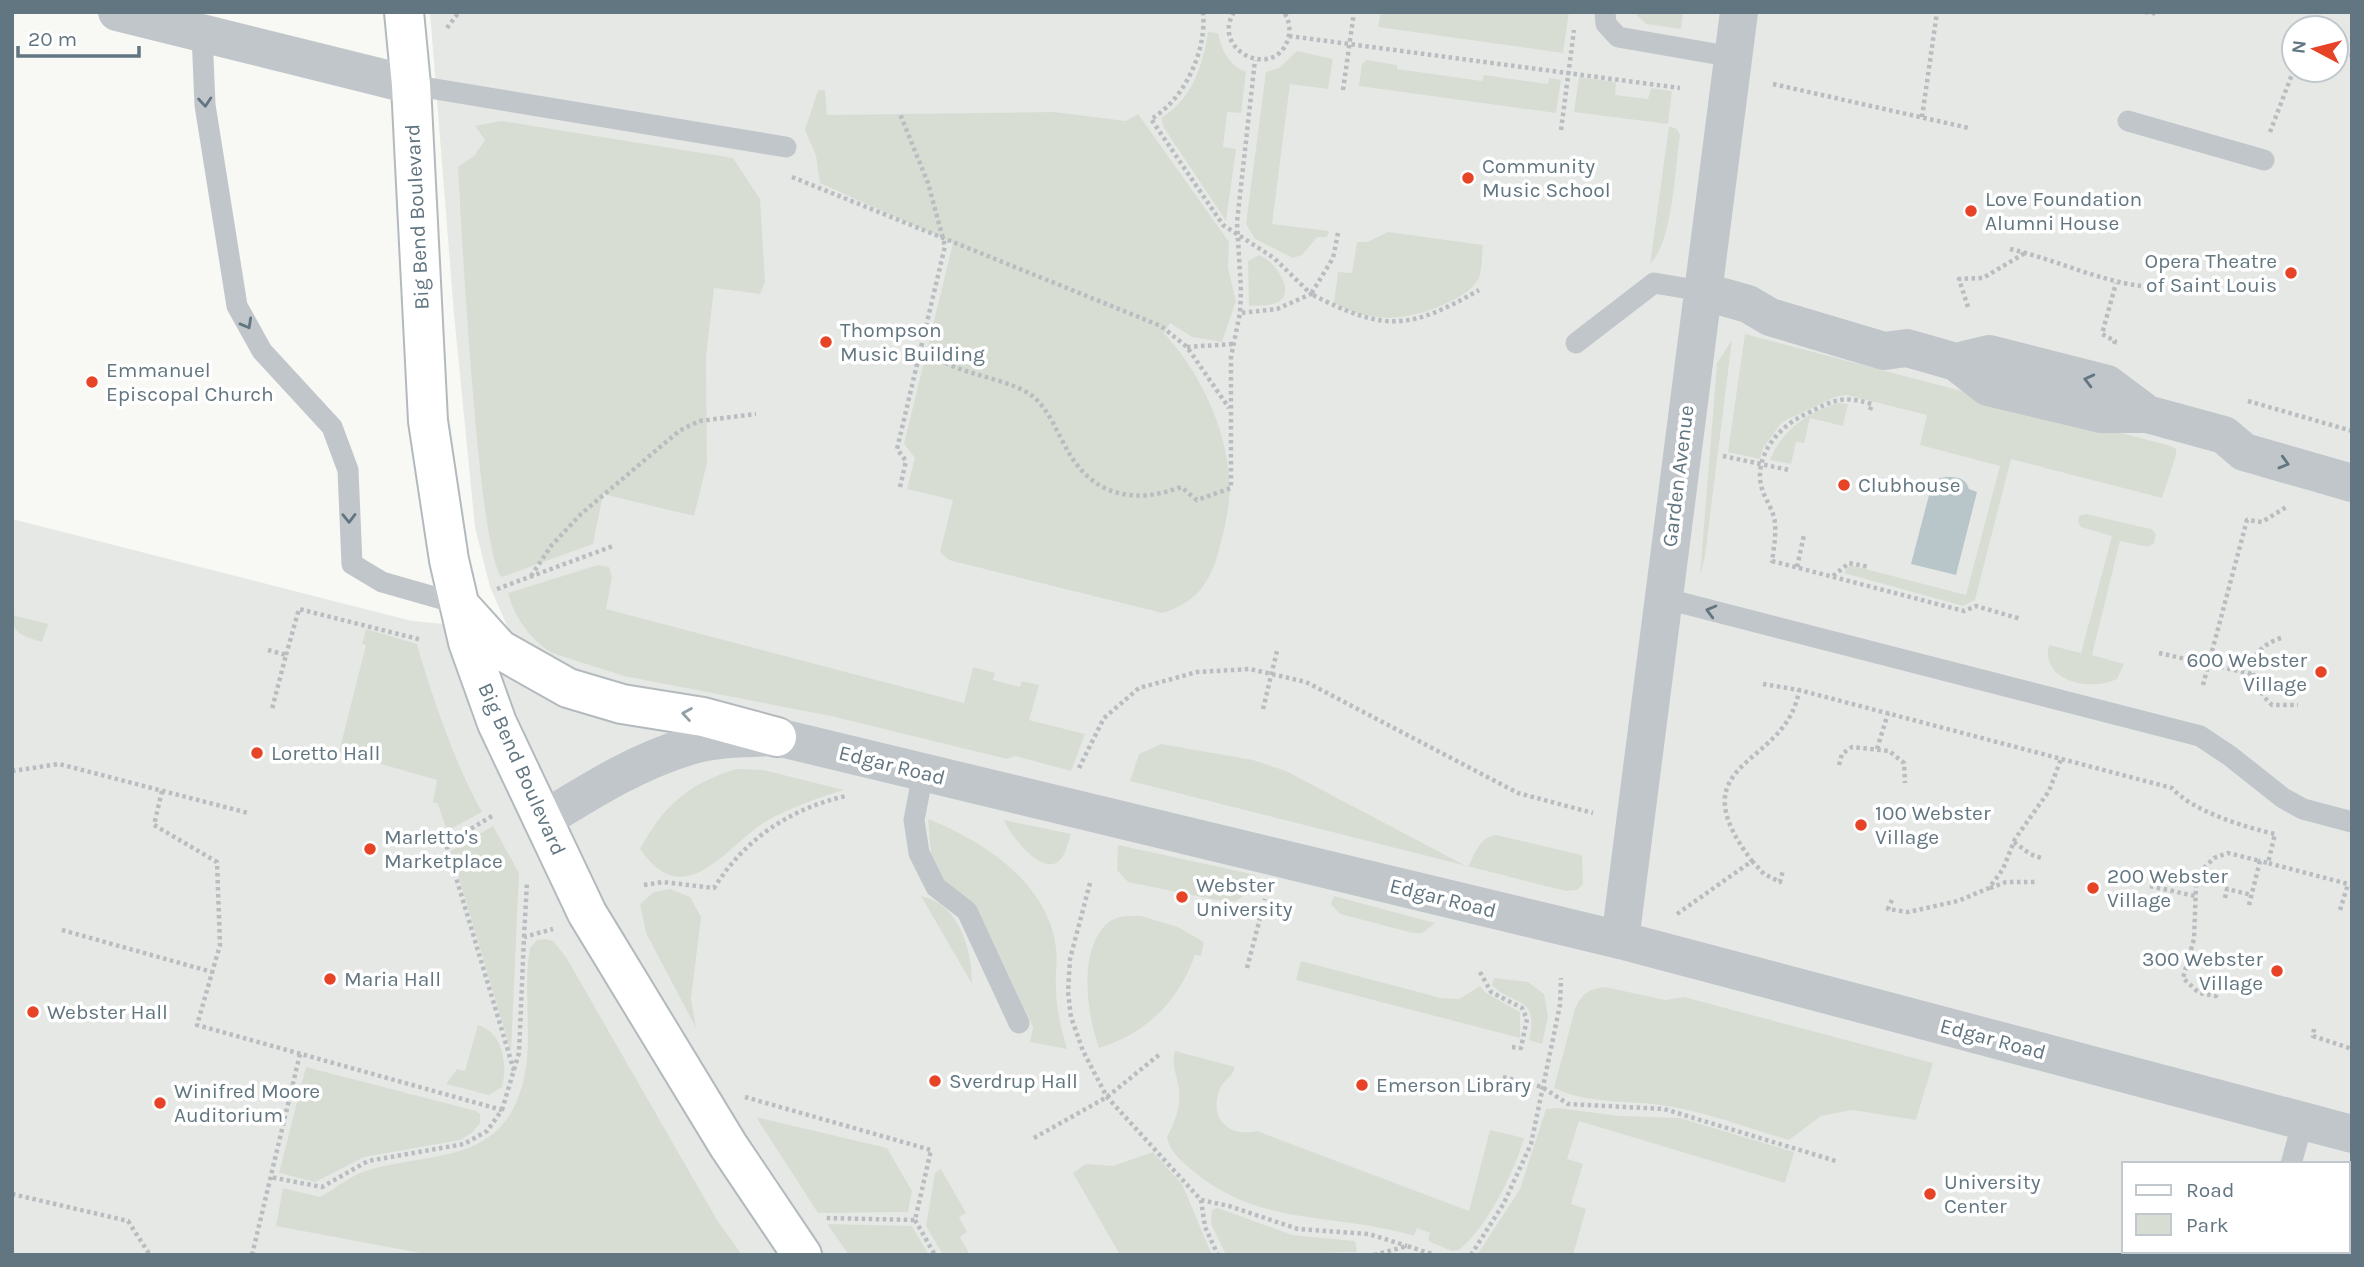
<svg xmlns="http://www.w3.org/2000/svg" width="2364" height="1267" font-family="Karla,sans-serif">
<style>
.built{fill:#e6e8e6;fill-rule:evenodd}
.green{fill:#d8ddd4}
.water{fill:#b8c6c9}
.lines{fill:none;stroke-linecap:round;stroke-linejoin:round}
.secondary-casing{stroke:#b3babe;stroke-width:42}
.path{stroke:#b9bdc0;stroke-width:4.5;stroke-dasharray:3.5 3.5;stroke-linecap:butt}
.service{stroke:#c1c6ca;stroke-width:21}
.minor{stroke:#c1c6ca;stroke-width:38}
.tertiary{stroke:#c1c6ca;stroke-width:38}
.secondary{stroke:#fff;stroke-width:38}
.oneway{stroke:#627681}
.oneway2{stroke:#919fa7}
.poi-dot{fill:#e64327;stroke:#fff;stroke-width:2.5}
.labels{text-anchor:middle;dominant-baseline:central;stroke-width:7;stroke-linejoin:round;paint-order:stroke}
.poi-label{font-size:21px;fill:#627681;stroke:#fff;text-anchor:start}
.street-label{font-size:21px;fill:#627681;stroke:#fff}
</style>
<rect width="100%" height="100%" fill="#f8f8f5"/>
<!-- built -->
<path class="built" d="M 430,12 L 2352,12 L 2352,1255 L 12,1255 L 12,519 L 412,621 L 509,630 L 490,587 L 475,527 L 454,314 ZM 2294,28 L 2336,28 L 2336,70 L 2294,70 ZM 2124,1164 L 2348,1164 L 2348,1251 L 2124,1251 Z"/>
<!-- green -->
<path class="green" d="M 1381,12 L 1569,12 L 1563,53 L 1378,27 Z
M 1634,12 L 1683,12 L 1681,29 L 1646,24 Z
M 1208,32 L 1218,33 C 1222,51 1228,64 1246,72 L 1241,113 L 1227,112 L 1223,147 L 1236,149 L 1226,221 L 1164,128 L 1161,118 C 1193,98 1202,67 1208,32 Z
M 1297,51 L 1333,59 L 1328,89 L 1290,84 L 1272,224 L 1329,231 L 1327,237 L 1317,237 L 1302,255 L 1293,258 L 1255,239 L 1246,224 L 1266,72 L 1279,68 Z
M 1366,60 L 1397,65 L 1397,69 L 1482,81 L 1484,75 L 1548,84 L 1549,78 L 1561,80 L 1556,113 L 1359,86 L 1362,64 Z
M 1579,77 L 1616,82 L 1615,95 L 1648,99 L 1651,88 L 1672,91 L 1668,124 L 1574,112 Z
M 818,90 L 825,90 L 827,115 L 1054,112 L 1126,121 L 1138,114 L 1229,242 L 1228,268 L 1236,301 L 1222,342 L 1192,337 L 1170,323 L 1164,333 C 1198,370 1225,424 1229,476 C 1232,500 1225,527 1219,550 C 1211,582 1195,604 1162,613 L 949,560 L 940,552 L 953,500 L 907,489 L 915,458 L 904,444 L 953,243 L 820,183 L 816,156 L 805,130 Z
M 501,121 L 733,158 L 760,199 L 765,282 L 760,294 L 714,288 L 706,357 L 707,463 L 694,516 L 603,494 L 593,544 L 502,577 C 478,556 461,220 458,167 L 474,156 L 485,140 L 475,126 Z
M 1669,126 L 1677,129 L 1680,135 C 1675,168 1673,242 1650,264 Z
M 1388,232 L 1483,245 C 1482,255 1482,268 1479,278 C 1475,287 1463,295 1455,299 C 1416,320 1373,326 1334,303 L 1338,272 L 1352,273 L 1357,242 L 1367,242 Z
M 1259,255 C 1271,258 1294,287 1282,299 C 1275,307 1258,305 1249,306 L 1248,261 Z
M 1745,334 L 2171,446 L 2176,449 L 2176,455 L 2162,498 L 2011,459 L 1975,600 L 1963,606 L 1844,573 L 1850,565 L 1966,595 L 2000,466 L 1920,445 L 1927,415 L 1846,395 L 1835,397 L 1782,422 L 1763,448 L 1760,459 L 1728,452 Z
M 1732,340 L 1705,556 L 1700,576 L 1717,363 Z
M 1839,403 L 1848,404 L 1843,426 L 1810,418 L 1804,443 L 1796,442 L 1791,464 L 1770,460 C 1780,432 1810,410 1839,403 Z
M 2086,514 L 2151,529 L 2156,534 L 2154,543 L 2148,547 L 2120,541 L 2092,655 L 2124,664 L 2117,679 C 2092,692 2040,682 2049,645 L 2081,653 L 2112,536 L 2081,527 L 2078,522 L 2079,516 Z
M 598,565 L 609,567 L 612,577 L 606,609 L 964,703 L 973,667 L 995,673 L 993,680 L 1020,687 L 1022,681 L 1039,685 L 1029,720 L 1085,734 L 1071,771 L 1015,756 L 1007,759 L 831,716 L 624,676 L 552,653 C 530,639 514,617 508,593 Z
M 12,615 L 48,624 L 42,642 C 25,637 12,634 12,615 Z
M 366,629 L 417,644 C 432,697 455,764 482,812 L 447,831 L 438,804 L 433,802 L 437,780 L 339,752 L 366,645 L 362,644 Z
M 1161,744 L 1253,760 L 1286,771 L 1468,867 C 1475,854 1479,837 1496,835 L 1582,855 L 1583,884 L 1577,890 L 1566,891 L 1130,781 L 1139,754 Z
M 736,769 L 763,770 L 844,790 C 818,798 792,807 768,820 C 725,846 686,915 640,849 C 664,805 688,784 736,769 Z
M 928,819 C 983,840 1049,884 1056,948 C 1058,960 1055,973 1056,986 C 1056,1008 1061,1028 1067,1049 L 1030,1042 L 1033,1027 L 975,904 L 950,888 L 943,877 L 931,854 Z
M 1004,820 L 1071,834 C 1068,842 1066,854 1060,860 C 1043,878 1010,835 1004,820 Z
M 493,826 L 519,873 L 511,1052 L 451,851 Z
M 1118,845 L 1256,875 L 1253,890 L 1236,901 L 1221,901 L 1128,882 L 1117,870 Z
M 670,889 L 690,897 L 701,917 L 691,999 L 696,1028 L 646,933 L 640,904 L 654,892 Z
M 921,896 C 960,904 972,950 972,984 Z
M 1334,896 L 1435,923 L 1422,933 L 1413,933 L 1340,914 L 1331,904 Z
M 1141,916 L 1178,927 L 1204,942 L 1201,956 L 1195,955 C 1178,1002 1147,1033 1099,1048 C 1087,1015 1077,948 1109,922 C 1118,915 1130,916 1141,916 Z
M 545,939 L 553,941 L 566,957 L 717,1220 L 742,1255 L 431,1255 L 276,1226 L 283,1188 L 320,1197 C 336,1188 354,1173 372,1169 C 436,1152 503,1163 523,1082 C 534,1039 522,992 530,948 L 537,940 Z
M 1301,961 L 1441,998 L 1459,999 L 1480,986 L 1486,993 L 1520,1012 L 1520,1038 L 1296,980 Z
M 1494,978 L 1528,982 L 1544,994 L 1548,1017 L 1542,1044 L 1529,1040 C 1539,994 1515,1008 1492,985 Z
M 1605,987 L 1665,1000 L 1684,997 L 1933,1063 L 1916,1120 L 1852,1110 L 1821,1116 L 1789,1140 C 1750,1129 1712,1114 1673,1107 C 1633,1099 1592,1106 1554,1088 L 1575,1009 C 1582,993 1589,989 1605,987 Z
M 478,1025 C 503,1032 508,1065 502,1087 L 489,1095 L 446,1084 L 457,1069 L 465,1071 Z
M 1175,1051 L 1235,1067 C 1232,1078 1224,1079 1220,1089 C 1208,1118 1229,1138 1257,1131 L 1469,1211 L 1490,1130 L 1524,1138 C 1514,1173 1487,1227 1459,1250 L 1452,1251 L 1428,1241 L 1430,1233 L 1417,1228 L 1414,1236 C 1336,1212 1261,1228 1193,1171 C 1182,1162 1170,1152 1167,1137 C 1175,1123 1181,1105 1179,1089 C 1177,1076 1171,1064 1175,1051 Z
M 306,1067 L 476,1111 L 480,1114 L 480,1123 L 472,1133 L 460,1140 L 364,1157 L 315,1182 L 279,1173 Z
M 1558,1108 L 1619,1116 L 1680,1118 L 1794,1152 L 1785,1183 L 1579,1121 L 1567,1159 L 1583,1164 L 1571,1204 L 1586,1209 L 1573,1255 L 1477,1255 L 1520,1189 L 1546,1109 Z
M 756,1117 L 887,1148 L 912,1191 L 908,1212 L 818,1213 Z
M 1153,1152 L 1182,1184 L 1212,1255 L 1120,1255 L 1073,1173 L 1086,1164 L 1113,1166 Z
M 941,1169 L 966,1213 L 959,1217 L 967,1232 L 960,1237 L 970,1255 L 943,1255 L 926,1226 L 935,1173 Z
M 1218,1208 L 1292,1235 L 1355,1241 L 1357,1252 L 1226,1255 L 1211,1224 L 1212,1210 Z
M 827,1224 L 912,1226 L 929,1255 L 849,1255 Z"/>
<!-- water -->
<path class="water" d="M 1945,477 C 1957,477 1965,477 1969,489 L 1977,492 L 1956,575 L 1911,564 L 1933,480 Z"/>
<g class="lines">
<!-- secondary casing -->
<g class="secondary-casing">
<path id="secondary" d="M 404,12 L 411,85 L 428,421 L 449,560 L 468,642 L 497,723 L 587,913 L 728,1145 L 802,1255
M 463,609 L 499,649 L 568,688 L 622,704 L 703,717 L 777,737"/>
</g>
<!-- path -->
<path class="path" d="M 1203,12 C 1207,51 1184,100 1151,119 L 1223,225 L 1274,258 L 1311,294 L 1277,309 L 1240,313
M 1234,12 C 1210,51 1275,81 1288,39 C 1291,29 1289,20 1284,12
M 2145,12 L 2159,14
M 447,28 L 459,12
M 1289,36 L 1680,88
M 2336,51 L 2352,55
M 1773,84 L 1969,128
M 1343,90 L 1354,12
M 1922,117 L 1937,12
M 1561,130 L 1574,30
M 2270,132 L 2294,69
M 792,177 L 1161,326 L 1187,347 L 1229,408
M 1338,233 L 1333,258 L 1311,294 C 1383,331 1408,331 1479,290
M 2010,249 C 2054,259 2096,280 2141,286
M 1968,307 L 1959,279 L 1983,278 L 2025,253
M 2114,344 L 2115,341 L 2102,334 L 2116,283
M 1187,347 L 1233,344
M 920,351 C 934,356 946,364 960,369 C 979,376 1015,383 1031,395 C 1049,408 1058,435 1069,453 C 1095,497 1136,504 1181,487 L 1197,500 L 1231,488 L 1231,357 L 1240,313 L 1241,291 L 1237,222 L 1255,60
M 2248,401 L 2352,431
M 1870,410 L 1872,404 C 1841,395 1834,400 1806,414 C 1777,427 1751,459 1763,492 C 1767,502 1774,512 1775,523 C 1776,535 1774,548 1772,561 L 1964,611 L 1976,606 L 2021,619
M 1723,456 L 1789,470
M 900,487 L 906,461 L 897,449 L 945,246 L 928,183 L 900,114
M 1797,567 L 1804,535
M 531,576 L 551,546 L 581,514 L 679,431 L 699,421 L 756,414
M 1833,576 L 1849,563 L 1870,567
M 497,589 L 613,546
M 2281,638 C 2244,650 2246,681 2272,705 L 2298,705
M 268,650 L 286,655 L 272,709
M 2159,653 L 2252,674
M 286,655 L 299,609 L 422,640
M 1763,684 L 1799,690 L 2172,788 C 2192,811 2244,827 2275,834 L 2268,863 L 2352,885
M 2203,685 L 2247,520 L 2262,522 L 2288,506
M 1263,709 L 1277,651
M 1877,749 L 1888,713
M 1839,765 L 1842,754 L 1852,747 L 1889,751 L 1904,763 L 1905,783
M 1079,768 L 1104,718 L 1139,688 L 1197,672 L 1250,669 L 1306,682 L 1518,793 L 1593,813
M 12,771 L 59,764 L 248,813
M 162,791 L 154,825 L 217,862 L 220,945 L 197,1025 L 502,1110 L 487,1131 L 464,1144 L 368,1161 L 322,1187 L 270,1177
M 492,816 L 446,844 L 515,1074
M 2014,842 L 2030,854 L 2044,859
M 1752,861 L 1764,874 L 1780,882 L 1783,870
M 1090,883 L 1070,959 L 1068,992 L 1071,1017 L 1083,1051 L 1107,1097 L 1201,1200 L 1205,1227 L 1218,1255
M 644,885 L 663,882 L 714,888 C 745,839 789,809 846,796
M 2150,886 L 2195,896
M 1990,888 L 2006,882 L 2037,882
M 2225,898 L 2227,889 L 2252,895
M 1892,900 L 1888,909 L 1908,912 L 1958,901 L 1989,888 L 2003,869 L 2015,839 L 2049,791 L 2061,759
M 2249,905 L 2260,861 L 2268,863
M 2340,910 L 2348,884
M 1677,914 L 1752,861 C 1674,758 1787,769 1799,690
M 62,930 L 212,972
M 524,937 L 527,882
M 1247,968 L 1265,899
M 1480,972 L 1491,992 L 1522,1008 L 1527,1019 L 1521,1048 L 1511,1047
M 2219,988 L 2216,996 L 2199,993 L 2183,978 L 2194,939 L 2196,886 L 2203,869 L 2214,858 L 2228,853 L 2260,861
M 2314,1029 L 2313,1036 L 2352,1049
M 1503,1077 L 1542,1087 L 1568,1104 L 1664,1109 L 1836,1161
M 745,1097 L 931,1150 L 915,1220 L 824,1218
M 502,1110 L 519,1053 L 524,937 L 553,929
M 1034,1138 L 1107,1097 L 1160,1054
M 12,1194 L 128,1221 L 150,1255
M 1201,1200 L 1229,1206 L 1298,1229 L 1369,1234 L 1407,1246
M 915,1220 L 935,1255
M 252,1255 L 300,1054
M 1374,1255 L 1407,1246 L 1435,1255
M 1471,1255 L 1504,1203 L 1531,1144 L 1560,1005 L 1561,978
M 2208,1255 L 2209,1251"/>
<!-- service -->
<path class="service" d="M 1605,12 L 1606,24 L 1618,37 L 1733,57
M 202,34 L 205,105 L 237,306 L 262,351 L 332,427 L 348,470 L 352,564 L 382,582 L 459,604
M 411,85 L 786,147
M 2128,121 L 2264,160
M 1576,343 L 1654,283 L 1702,291
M 1663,598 L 2200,736 L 2230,756 L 2283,798 L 2303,809 L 2352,822
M 923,773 L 914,820 L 919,853 L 936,887 L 967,911 L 1019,1023
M 2291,1164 L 2303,1121
M 2267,1255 L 2268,1251"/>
<!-- minor -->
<path class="minor" d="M 1702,291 L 1748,304 L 1770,317 L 1884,351 L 1907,348 L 1956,362 L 1988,387 L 2101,414 L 2147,414 L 2224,435 L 2244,452 L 2352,483
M 1956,362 L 1989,354 L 2107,384 L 2147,414
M 1620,940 L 1739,12"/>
<!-- tertiary -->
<path class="tertiary" d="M 117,12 L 411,85
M 543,820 C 589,792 634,763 686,747 C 715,738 746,738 777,737 L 1620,940 L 2352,1134"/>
<!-- secondary -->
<use href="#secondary" class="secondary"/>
</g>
<!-- one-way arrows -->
<defs><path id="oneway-chevron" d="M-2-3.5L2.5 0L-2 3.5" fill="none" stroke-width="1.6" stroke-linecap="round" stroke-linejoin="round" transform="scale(1.75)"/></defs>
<g class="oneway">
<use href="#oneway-chevron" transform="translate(205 102) rotate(85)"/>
<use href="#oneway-chevron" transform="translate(247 324) rotate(61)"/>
<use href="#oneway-chevron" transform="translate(2089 380) rotate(-166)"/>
<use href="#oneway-chevron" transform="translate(2284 463) rotate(16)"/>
<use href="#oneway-chevron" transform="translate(349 518) rotate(89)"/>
<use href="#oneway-chevron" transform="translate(1711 611) rotate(-165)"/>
</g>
<use class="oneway2" href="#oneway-chevron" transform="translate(687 714) rotate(-171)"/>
<!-- markers -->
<g class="poi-dot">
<circle cx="1468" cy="178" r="7"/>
<circle cx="1971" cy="211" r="7"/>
<circle cx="2291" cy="273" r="7"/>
<circle cx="826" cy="342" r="7"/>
<circle cx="92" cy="382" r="7"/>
<circle cx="1844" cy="485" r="7"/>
<circle cx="2321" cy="672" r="7"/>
<circle cx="257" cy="753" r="7"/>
<circle cx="1861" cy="825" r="7"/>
<circle cx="370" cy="849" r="7"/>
<circle cx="2093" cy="888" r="7"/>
<circle cx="1182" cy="897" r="7"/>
<circle cx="2277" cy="971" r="7"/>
<circle cx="330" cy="979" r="7"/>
<circle cx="33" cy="1012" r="7"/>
<circle cx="935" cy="1081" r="7"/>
<circle cx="1362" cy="1085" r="7"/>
<circle cx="160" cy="1103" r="7"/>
<circle cx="1930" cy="1194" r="7"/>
</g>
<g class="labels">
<!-- poi labels -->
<g class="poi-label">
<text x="1482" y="166">Community<tspan x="1482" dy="24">Music School</tspan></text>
<text x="1985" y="199">Love Foundation<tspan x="1985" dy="24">Alumni House</tspan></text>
<text x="2277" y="261" text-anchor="end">Opera Theatre<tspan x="2277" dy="24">of Saint Louis</tspan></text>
<text x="840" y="330">Thompson<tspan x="840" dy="24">Music Building</tspan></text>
<text x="106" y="370">Emmanuel<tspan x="106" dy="24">Episcopal Church</tspan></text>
<text x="1858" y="485">Clubhouse</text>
<text x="2307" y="660" text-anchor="end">600 Webster<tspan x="2307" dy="24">Village</tspan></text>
<text x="271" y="753">Loretto Hall</text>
<text x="1875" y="813">100 Webster<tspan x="1875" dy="24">Village</tspan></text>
<text x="384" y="837">Marletto's<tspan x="384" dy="24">Marketplace</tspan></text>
<text x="2107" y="876">200 Webster<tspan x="2107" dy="24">Village</tspan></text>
<text x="1196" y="885">Webster<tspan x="1196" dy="24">University</tspan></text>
<text x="2263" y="959" text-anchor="end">300 Webster<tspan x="2263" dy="24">Village</tspan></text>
<text x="344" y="979">Maria Hall</text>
<text x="47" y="1012">Webster Hall</text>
<text x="949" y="1081">Sverdrup Hall</text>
<text x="1376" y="1085">Emerson Library</text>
<text x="174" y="1091">Winifred Moore<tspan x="174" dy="24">Auditorium</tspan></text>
<text x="1944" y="1182">University<tspan x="1944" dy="24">Center</tspan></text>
</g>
<!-- street labels -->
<g class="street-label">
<text transform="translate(417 217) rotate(-93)">Big Bend Boulevard</text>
<text transform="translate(1678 476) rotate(-83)">Garden Avenue</text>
<text transform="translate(892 765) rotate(14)">Edgar Road</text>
<text transform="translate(522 769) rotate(66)">Big Bend Boulevard</text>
<text transform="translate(1443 898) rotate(14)">Edgar Road</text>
<text transform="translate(1993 1039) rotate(15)">Edgar Road</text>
</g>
</g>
<!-- border -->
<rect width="2364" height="1267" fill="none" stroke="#627681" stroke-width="28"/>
<!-- legend -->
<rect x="2122" y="1162" width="228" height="91" fill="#ffffff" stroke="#c0c8cd" stroke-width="2"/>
<rect x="2136" y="1185" width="35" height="10" fill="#ffffff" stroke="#c0c8cd" stroke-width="2"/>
<text x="2186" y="1197" font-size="21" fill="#627681">Road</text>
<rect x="2136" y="1214" width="35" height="21" fill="#d8ddd4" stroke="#c0c8cd" stroke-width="2"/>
<text x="2186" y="1232" font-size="21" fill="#627681">Park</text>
<!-- north arrow -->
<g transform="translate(2315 49) rotate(277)"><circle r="33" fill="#ffffff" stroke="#c0c8cd" stroke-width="2"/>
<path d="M0-5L12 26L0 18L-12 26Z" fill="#e64327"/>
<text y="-10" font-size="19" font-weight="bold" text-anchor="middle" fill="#627681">N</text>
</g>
<!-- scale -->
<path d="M18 46v10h121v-10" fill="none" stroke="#627681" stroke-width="3.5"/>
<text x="28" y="46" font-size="21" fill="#627681" stroke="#ffffff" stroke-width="5" paint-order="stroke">20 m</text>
</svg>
